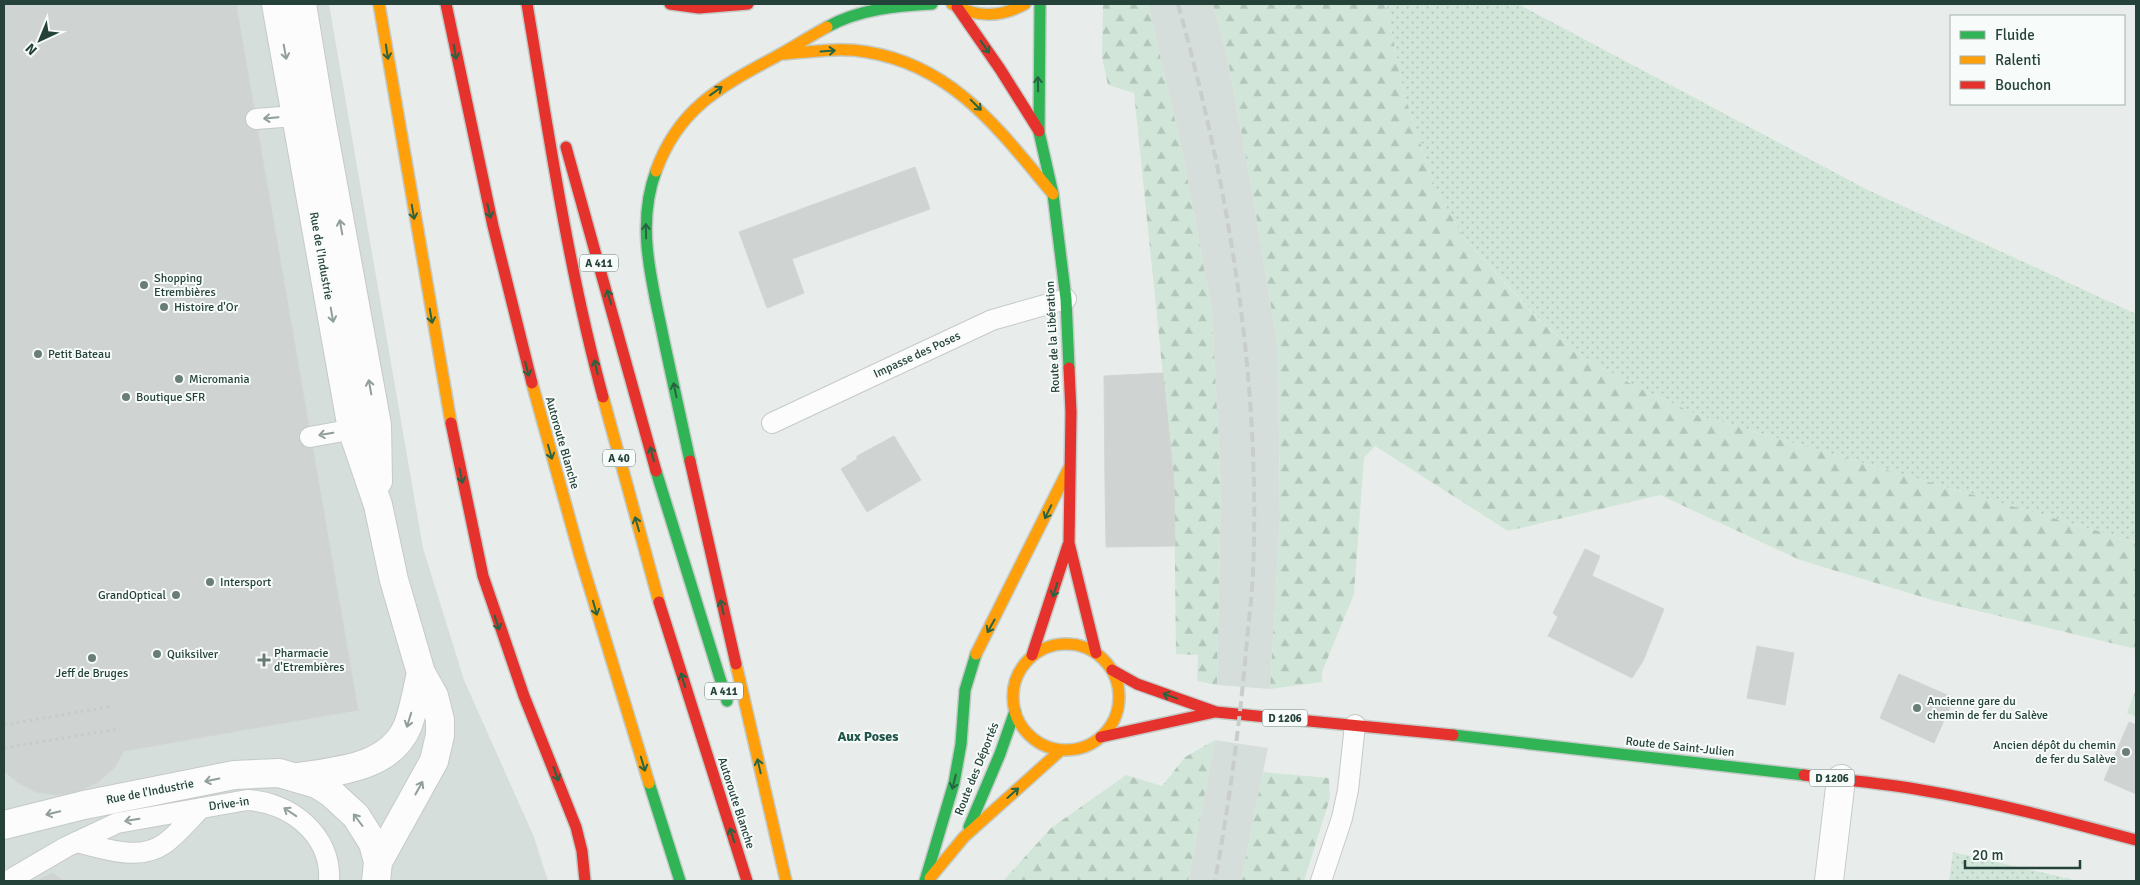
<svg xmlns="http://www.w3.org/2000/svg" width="2140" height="885" font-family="Signika,sans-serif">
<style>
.built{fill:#d6dedb}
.grass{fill:url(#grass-dots)}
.forest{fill:url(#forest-firs)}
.building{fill:#cfd4d2;stroke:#d1d6d4}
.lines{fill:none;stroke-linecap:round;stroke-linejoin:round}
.lane-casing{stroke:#c5cac8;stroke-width:22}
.street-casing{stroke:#c5cac8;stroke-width:30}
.fast-casing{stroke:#c3cbc8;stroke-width:14}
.slow-casing{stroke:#c3cbc8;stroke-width:14}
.jam-casing{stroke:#c3cbc8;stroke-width:14}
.path{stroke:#c3ccca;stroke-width:3;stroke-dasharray:2.5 4;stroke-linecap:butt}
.lane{stroke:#fcfcfc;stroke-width:20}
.street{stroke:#fcfcfc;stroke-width:28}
.fast{stroke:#30b455;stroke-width:11}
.slow{stroke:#ff9f0a;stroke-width:11}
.jam{stroke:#e5322d;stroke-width:11}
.rail{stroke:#c9cdcc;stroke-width:4;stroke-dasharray:10 5;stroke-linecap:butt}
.oneway{stroke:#286442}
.oneway2{stroke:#909f9b}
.poi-dot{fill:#697e78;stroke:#f7fbf9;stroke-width:2}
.labels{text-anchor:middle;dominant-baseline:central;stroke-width:4;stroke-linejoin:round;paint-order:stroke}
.shield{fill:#f7fbf9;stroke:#637a73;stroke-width:1}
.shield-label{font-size:11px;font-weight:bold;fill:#24423a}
.street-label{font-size:12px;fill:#24423a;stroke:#f7fbf9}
.poi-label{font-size:12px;fill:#24423a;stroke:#f7fbf9;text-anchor:start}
.neighbourhood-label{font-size:14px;font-weight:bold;fill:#1f5548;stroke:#f7fbf9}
</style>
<defs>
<pattern id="grass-dots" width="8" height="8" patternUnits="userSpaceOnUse" patternTransform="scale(1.25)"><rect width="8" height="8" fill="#d1e6d8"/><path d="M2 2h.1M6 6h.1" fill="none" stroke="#b3c6ba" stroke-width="1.8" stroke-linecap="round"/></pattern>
<pattern id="forest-firs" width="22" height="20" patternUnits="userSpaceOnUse" patternTransform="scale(1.25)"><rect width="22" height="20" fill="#d1e6d8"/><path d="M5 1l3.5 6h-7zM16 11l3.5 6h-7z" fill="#b3c6ba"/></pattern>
</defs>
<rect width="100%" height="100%" fill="#e8edeb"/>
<!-- built -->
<path class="built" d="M 4,4 L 329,4 L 423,548 L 464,680 L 534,837 L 548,881 L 4,881 Z
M 1148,4 L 1213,4 L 1227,55 L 1252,190 L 1278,349 L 1280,519 L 1270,689 L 1217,685 L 1221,490 L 1212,312 L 1183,155 Z
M 1215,740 L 1268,748 L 1241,881 L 1188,881 Z"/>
<!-- grass -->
<path class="grass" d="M 1386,4 L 1518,4 L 1866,189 L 2136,314 L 2136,542 L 1700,416 L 1633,385 L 1574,351 L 1534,314 L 1463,237 L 1435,187 L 1405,97 Z
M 1953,852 L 2079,881 L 1949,881 Z"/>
<!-- forest -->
<path class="forest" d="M 1103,4 L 1148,4 L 1183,155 L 1212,312 L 1221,490 L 1217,685 L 1197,681 L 1198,655 L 1176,654 L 1174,482 L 1134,93 L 1108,85 L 1102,57 Z
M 1213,4 L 1386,4 L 1405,97 L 1435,187 L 1463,237 L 1533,314 L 1574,351 L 1633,385 L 1700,416 L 2136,542 L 2136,649 L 1932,600 L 1800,560 L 1660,495 L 1508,531 L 1375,446 L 1364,458 L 1354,594 L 1322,672 L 1322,682 L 1270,689 L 1280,519 L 1278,349 L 1252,190 L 1227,55 Z
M 2136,689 L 2136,717 L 2127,713 Z
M 1215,740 L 1188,881 L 1003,881 L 1051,828 L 1126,775 L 1162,786 L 1185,757 Z
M 1263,772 L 1329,778 L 1330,798 L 1304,881 L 1241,881 Z"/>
<!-- building -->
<path class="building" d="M 4,4 L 236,4 L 358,710 L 124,751 L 114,768 L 97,783 L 77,792 L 56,795 L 36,792 L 17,782 L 4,771 Z
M 915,167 L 930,209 L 792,259 L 804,293 L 767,308 L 739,232 Z
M 1163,373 L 1174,482 L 1105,483 L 1104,376 Z
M 894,436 L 921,480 L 867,512 L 841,469 L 857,459 L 857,456 Z
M 1174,482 L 1175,546 L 1106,547 L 1105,483 Z
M 1585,549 L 1600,556 L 1592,576 L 1664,609 L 1643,661 L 1632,678 L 1548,636 L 1558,617 L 1553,613 Z
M 1757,646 L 1794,653 L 1785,705 L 1747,698 Z
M 1899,674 L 1954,698 L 1934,743 L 1880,718 Z
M 2129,722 L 2136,725 L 2136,794 L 2104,780 Z
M 52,873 L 64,881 L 36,881 Z"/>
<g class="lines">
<!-- lane casing -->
<g class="lane-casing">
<path id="lane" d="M 256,119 L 308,115
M 772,423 L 992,320 L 1066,299
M 310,437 L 365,427
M 76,842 C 104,848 138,862 164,844 C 178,834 189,820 201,808
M 8,881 L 66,847 L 117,823 L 247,800 C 290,802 332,835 329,881
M 1321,881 L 1342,818 L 1348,790 L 1355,725"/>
</g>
<!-- street casing -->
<g class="street-casing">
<path id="street" d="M 276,4 L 352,429 L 378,505 L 394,580 L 421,673 L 434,696 L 440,720 L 440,735 L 434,761 L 378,862
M 302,4 L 320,113 L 377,425 L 378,481
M 298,777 C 338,771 391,768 408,725 C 414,709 417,690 421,673
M 4,825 L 84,805 L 234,775 L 279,773 L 317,784 L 331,793 L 356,816 L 373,843 L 378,862 L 376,881
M 1829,881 L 1841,779"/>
</g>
<!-- fast casing -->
<g class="fast-casing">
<path id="fast" d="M 1040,4 L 1039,132 L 1053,194 L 1066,299 L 1069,368
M 827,27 C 859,9 896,6 932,4
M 656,171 C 635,227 653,285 664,341 C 673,381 681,421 690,461
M 656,471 L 727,701
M 1453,735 L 1804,775
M 649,783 L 680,881
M 969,827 L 1000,754 L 1015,711
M 925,881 L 954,783 L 961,744 L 965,690 L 976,654"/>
</g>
<!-- slow casing -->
<g class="slow-casing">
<path id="slow" d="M 379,4 L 451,423
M 952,4 C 977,18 1000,18 1025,4
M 783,54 C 811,52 839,47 867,52 C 954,66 1000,131 1053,194
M 656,171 C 679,107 722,86 777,56 C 794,47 810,36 827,27
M 532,383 L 580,556 L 649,783
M 603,397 L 659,602
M1013 697a53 53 0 1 1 106 0a53 53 0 1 1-106 0Z
M 976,654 L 1069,468
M 736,664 L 786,881
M 930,878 L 964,837 L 1061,750"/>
</g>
<!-- jam casing -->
<g class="jam-casing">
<path id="jam" d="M 446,4 L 493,226 L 532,383
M 527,4 C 549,135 568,268 603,397
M 670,4 L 699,8 L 748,4
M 957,7 L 1000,69 L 1039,131
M 566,147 L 656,471
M 1069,368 L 1071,412 L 1069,543 L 1096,653
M 451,423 L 483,576 L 524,696 L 576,827 L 582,851 L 585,881
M 690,461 L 736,664
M 659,602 L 747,881
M 1032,655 L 1068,545
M 1112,670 L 1137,684 L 1216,712 L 1453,735
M 1101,737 L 1215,712
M 1804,775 C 1843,780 1882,783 1921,790 C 1994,802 2065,821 2136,840"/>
</g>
<!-- path -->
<path class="path" d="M 4,725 L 113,706
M 4,748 L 117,729"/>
<!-- lane -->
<use href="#lane" class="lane"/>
<!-- street -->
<use href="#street" class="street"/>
<!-- fast -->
<use href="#fast" class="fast"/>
<!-- slow -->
<use href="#slow" class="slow"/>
<!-- jam -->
<use href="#jam" class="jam"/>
<!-- rail -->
<path class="rail" d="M 1178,4 C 1229,188 1261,380 1253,572 C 1252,598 1248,625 1246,652 C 1239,729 1229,805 1215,881"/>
</g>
<!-- one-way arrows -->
<defs><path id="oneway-shaft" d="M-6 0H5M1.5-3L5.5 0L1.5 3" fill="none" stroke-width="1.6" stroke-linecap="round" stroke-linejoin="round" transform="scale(1.25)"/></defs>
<g class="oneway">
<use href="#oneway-shaft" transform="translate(985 47) rotate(55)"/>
<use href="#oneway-shaft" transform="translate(828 51) rotate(-4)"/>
<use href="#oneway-shaft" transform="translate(387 52) rotate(81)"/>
<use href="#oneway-shaft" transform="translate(455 52) rotate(80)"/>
<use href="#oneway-shaft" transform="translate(1038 84) rotate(-91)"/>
<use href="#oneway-shaft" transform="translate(716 91) rotate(-36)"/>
<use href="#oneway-shaft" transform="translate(976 105) rotate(45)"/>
<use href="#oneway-shaft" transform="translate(489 211) rotate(77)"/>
<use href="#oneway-shaft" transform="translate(413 212) rotate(80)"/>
<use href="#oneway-shaft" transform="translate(646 231) rotate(-91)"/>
<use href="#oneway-shaft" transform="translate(609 297) rotate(-106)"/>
<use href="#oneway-shaft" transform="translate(431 316) rotate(80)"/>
<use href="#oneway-shaft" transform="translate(596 367) rotate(-103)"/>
<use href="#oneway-shaft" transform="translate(527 369) rotate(76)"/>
<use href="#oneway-shaft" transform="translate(675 390) rotate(-102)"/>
<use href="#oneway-shaft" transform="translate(550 452) rotate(74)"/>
<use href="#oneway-shaft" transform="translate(652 454) rotate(-105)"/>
<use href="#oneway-shaft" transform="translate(461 476) rotate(78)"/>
<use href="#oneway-shaft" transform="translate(1048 512) rotate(116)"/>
<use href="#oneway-shaft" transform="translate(637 524) rotate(-106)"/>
<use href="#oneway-shaft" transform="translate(1055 590) rotate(108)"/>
<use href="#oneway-shaft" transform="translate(722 607) rotate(-103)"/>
<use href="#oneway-shaft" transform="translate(595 608) rotate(74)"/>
<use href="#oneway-shaft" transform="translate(497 623) rotate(72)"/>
<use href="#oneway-shaft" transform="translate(991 626) rotate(119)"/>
<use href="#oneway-shaft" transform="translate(683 680) rotate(-107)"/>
<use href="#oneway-shaft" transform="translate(1170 696) rotate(-160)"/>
<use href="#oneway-shaft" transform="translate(643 764) rotate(73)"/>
<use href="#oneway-shaft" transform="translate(759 766) rotate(-103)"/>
<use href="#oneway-shaft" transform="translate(556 774) rotate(70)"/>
<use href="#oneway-shaft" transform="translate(954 782) rotate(104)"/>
<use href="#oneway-shaft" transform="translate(1013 793) rotate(-42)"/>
<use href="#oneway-shaft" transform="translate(732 835) rotate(-108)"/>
</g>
<g class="oneway2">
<use href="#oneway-shaft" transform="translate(285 52) rotate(80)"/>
<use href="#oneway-shaft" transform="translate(271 118) rotate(175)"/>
<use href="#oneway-shaft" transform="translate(341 227) rotate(-100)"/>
<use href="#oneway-shaft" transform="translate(332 315) rotate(80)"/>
<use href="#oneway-shaft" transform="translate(370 387) rotate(-100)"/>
<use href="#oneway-shaft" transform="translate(326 434) rotate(170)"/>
<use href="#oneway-shaft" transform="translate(409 720) rotate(107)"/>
<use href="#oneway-shaft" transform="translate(212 780) rotate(169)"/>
<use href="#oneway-shaft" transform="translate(419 788) rotate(-61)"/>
<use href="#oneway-shaft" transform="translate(290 812) rotate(-146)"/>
<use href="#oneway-shaft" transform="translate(53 813) rotate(166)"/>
<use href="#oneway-shaft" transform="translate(132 820) rotate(170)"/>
<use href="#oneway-shaft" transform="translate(358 820) rotate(-127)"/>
</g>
<!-- markers -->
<g class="poi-dot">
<circle cx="144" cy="285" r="5"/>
<circle cx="164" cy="307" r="5"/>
<circle cx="38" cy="354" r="5"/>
<circle cx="179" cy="379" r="5"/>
<circle cx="126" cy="397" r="5"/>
<circle cx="210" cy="582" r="5"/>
<circle cx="176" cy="595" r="5"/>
<circle cx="157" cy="654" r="5"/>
<circle cx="92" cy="658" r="5"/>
<path d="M261.5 652.5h5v5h5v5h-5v5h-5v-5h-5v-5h5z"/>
<circle cx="1917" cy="708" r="5"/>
<circle cx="2126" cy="752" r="5"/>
</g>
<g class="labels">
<!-- shield labels -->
<g class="shield">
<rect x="580" y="254.5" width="38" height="17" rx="4"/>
<rect x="603" y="449.5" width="32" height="17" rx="4"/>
<rect x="705" y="682.5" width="38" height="17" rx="4"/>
<rect x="1262.5" y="709.5" width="45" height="17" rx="4"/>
<rect x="1809.5" y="769.5" width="45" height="17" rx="4"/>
</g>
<g class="shield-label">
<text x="599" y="263">A 411</text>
<text x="619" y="458">A 40</text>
<text x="724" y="691">A 411</text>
<text x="1285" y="718">D 1206</text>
<text x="1832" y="778">D 1206</text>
</g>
<!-- street labels -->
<g class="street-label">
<text transform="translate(321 256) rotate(80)">Rue de l'Industrie</text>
<text transform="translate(1053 337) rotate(-93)">Route de la Libération</text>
<text transform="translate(917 355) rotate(-25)">Impasse des Poses</text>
<text transform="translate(562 443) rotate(74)">Autoroute Blanche</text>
<text transform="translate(1680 747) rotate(6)">Route de Saint-Julien</text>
<text transform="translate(977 769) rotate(-68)">Route des Déportés</text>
<text transform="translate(150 792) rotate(-11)">Rue de l'Industrie</text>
<text transform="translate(736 803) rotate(72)">Autoroute Blanche</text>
<text transform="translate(229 804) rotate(-8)">Drive-in</text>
</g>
<!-- poi labels -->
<g class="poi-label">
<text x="154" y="278">Shopping<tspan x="154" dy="14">Etrembières</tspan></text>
<text x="174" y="307">Histoire d'Or</text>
<text x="48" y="354">Petit Bateau</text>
<text x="189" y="379">Micromania</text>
<text x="136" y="397">Boutique SFR</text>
<text x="220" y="582">Intersport</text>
<text x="166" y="595" text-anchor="end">GrandOptical</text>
<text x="274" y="653">Pharmacie<tspan x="274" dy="14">d'Etrembières</tspan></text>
<text x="167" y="654">Quiksilver</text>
<text x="92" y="673" text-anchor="middle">Jeff de Bruges</text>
<text x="1927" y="701">Ancienne gare du<tspan x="1927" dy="14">chemin de fer du Salève</tspan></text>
<text x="2116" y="745" text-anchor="end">Ancien dépôt du chemin<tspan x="2116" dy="14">de fer du Salève</tspan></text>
</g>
<!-- neighbourhood labels -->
<g class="neighbourhood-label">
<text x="868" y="736">Aux Poses</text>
</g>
</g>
<!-- border -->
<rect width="2140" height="885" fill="none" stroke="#24423a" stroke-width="10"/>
<!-- legend -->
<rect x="1950" y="15" width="175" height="90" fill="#f7fbf9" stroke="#a3b1ad"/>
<rect x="1960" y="31" width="25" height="8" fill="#30b455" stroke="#a3b1ad"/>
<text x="1995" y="40" font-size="15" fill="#24423a">Fluide</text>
<rect x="1960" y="56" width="25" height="8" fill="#ff9f0a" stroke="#a3b1ad"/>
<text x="1995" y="65" font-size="15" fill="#24423a">Ralenti</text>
<rect x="1960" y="81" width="25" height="8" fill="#e5322d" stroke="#a3b1ad"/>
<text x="1995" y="90" font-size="15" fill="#24423a">Bouchon</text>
<!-- north arrow -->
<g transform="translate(40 40) rotate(224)" stroke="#f7fbf9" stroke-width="4" paint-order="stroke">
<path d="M0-4L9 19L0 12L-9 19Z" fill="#24423a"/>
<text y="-8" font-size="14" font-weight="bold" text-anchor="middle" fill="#24423a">N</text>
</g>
<!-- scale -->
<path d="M1965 860v8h115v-8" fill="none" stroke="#24423a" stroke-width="2.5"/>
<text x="1972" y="860" font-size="15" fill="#24423a" stroke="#f7fbf9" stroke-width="4" paint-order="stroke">20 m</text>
</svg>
